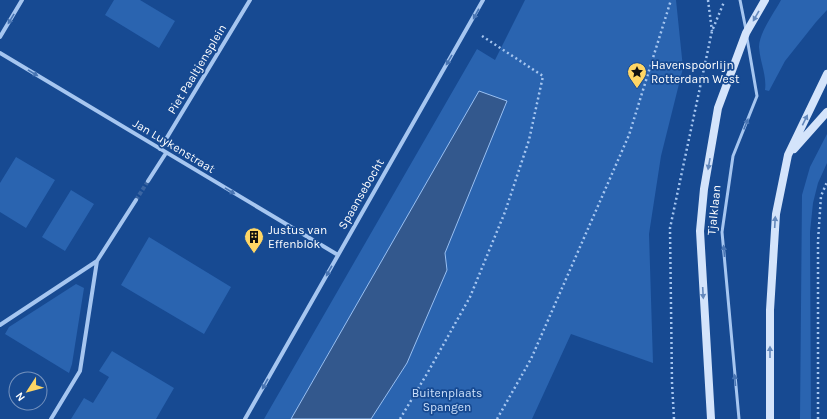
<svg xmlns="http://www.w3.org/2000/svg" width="827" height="419" font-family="Karla,sans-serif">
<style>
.green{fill:#2a64b0}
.water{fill:#33588d;stroke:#99c0f3}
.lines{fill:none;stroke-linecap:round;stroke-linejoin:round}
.street-tunnel{stroke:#3a65a2;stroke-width:4;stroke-dasharray:4 2;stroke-linecap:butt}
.path{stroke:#a6c6f0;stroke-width:2.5;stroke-dasharray:2 3;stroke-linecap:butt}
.lane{stroke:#a6c6f0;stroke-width:3}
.street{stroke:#a6c6f0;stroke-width:4}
.secondary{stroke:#d4e4fb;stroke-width:8}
.oneway{fill:#4975b3}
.oneway2{fill:#6388bc}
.labels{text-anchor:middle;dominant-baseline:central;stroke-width:3.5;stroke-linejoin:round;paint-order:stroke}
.poi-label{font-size:12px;fill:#fff;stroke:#174a92;text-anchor:start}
.street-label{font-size:12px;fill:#fff;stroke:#174a92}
.park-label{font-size:12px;fill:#cde1fb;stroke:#174a92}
</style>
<rect width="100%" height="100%" fill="#174a92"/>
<!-- green -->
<path class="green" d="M 114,0 L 140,0 L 175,21 L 159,48 L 105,15 Z
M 525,0 L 676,0 L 683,68 L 661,156 L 649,234 L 653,363 L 571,334 L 532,419 L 371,419 L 407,363 L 447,270 L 445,253 L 333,345 L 291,419 L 264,419 L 477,49 L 495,60 Z
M 781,0 L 827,0 L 827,10 L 816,22 L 785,61 L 769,91 L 765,90 C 767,76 760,62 759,47 C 759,33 774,13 781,0 Z
M 827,134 L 827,163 L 818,183 L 813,203 L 810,232 L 811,419 L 800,419 L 802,195 L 810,167 Z
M 16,157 L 55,180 L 26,228 L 0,212 L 0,183 Z
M 71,190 L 94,204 L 65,251 L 42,237 Z
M 149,237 L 231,287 L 204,334 L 121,285 Z
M 76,284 L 84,288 L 72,364 L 69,373 L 5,334 L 9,327 Z
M 112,351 L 174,388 L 156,419 L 71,419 L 84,398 L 93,403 L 109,377 L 99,371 Z"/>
<!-- water -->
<path class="water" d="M 479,91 L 507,101 L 445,253 L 447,270 L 407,363 L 371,419 L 291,419 Z"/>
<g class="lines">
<!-- street-tunnel -->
<path class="street-tunnel" d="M 136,200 L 148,181"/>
<!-- path -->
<path class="path" d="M 708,0 L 712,31
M 400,419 L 428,372 L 470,297 L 505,212 L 529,140 L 543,76 L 482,36
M 497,419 L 531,359 L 629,135 L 671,0
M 674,419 L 672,383 L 670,228 L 712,31 L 724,2
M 818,419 L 818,241 L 821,196 L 827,182"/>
<!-- lane -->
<path class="lane" d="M 740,0 L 746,30
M 739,419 L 722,232 L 733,156 L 757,96 L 747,38"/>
<!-- street -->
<path class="street" d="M 0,37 L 22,0
M 0,53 L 338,255
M 160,149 L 250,0
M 148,181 L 166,153
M 97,261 L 136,200
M 0,325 L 97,261 L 80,371 L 51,419
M 245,419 L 483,0"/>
<!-- secondary -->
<path class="secondary" d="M 794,149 L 827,112
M 711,419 L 700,231 L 704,189 L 718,108 L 746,33 L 765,0
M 770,419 L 770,310 L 776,214 L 788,155 L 827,74"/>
</g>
<!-- one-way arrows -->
<defs><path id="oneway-solid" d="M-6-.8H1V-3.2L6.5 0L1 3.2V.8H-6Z"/></defs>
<g class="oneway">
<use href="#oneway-solid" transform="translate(476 14) rotate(119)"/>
<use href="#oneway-solid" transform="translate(11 19) rotate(121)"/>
<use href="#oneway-solid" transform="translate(449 60) rotate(120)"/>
<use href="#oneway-solid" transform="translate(33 73) rotate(31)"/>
<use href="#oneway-solid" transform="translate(746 124) rotate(-68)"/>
<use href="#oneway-solid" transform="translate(230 191) rotate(31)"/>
<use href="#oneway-solid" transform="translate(724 251) rotate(-95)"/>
<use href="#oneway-solid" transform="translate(329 271) rotate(119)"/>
<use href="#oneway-solid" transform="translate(735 380) rotate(-95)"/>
<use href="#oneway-solid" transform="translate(265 384) rotate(119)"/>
</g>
<g class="oneway2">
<use href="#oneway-solid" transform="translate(756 16) rotate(120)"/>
<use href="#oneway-solid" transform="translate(805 120) rotate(-64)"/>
<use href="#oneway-solid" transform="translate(709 164) rotate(100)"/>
<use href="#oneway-solid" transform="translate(775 222) rotate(-87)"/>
<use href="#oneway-solid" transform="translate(703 293) rotate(87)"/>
<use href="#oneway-solid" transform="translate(770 352) rotate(-90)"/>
</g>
<!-- icons -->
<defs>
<g id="sight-pin" transform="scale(1)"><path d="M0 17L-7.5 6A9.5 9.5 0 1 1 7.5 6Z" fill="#ffd665" stroke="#174a92"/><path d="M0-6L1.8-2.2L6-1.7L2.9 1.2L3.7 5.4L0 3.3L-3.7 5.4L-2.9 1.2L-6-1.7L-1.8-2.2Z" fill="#111"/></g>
<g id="building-pin" transform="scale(1)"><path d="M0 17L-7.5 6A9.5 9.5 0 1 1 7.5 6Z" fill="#ffd665" stroke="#174a92"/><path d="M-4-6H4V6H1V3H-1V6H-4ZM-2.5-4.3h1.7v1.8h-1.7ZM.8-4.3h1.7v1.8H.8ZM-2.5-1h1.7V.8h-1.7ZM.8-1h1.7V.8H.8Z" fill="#111"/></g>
</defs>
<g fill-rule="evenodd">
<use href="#sight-pin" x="637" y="72"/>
<use href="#building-pin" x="254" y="237"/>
</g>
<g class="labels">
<!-- poi labels -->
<g class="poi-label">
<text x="651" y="65">Havenspoorlijn<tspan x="651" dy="14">Rotterdam West</tspan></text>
<text x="268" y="230">Justus van<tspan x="268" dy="14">Effenblok</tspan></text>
</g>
<!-- street labels -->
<g class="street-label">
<text transform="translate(197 69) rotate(-59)">Piet Paaltjensplein</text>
<text transform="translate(174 146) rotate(31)">Jan Luykenstraat</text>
<text transform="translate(361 194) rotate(-60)">Spaansebocht</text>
<text transform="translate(714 210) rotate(-84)">Tjalklaan</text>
</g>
<!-- park labels -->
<g class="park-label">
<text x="447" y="393">Buitenplaats<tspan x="447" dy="14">Spangen</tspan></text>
</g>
</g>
<!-- north arrow -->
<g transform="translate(28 391) rotate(234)"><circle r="19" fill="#174a92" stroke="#7492be"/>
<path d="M0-3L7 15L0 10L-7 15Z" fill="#ffd665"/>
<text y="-6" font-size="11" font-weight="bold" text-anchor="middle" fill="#ffffff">N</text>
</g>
</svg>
